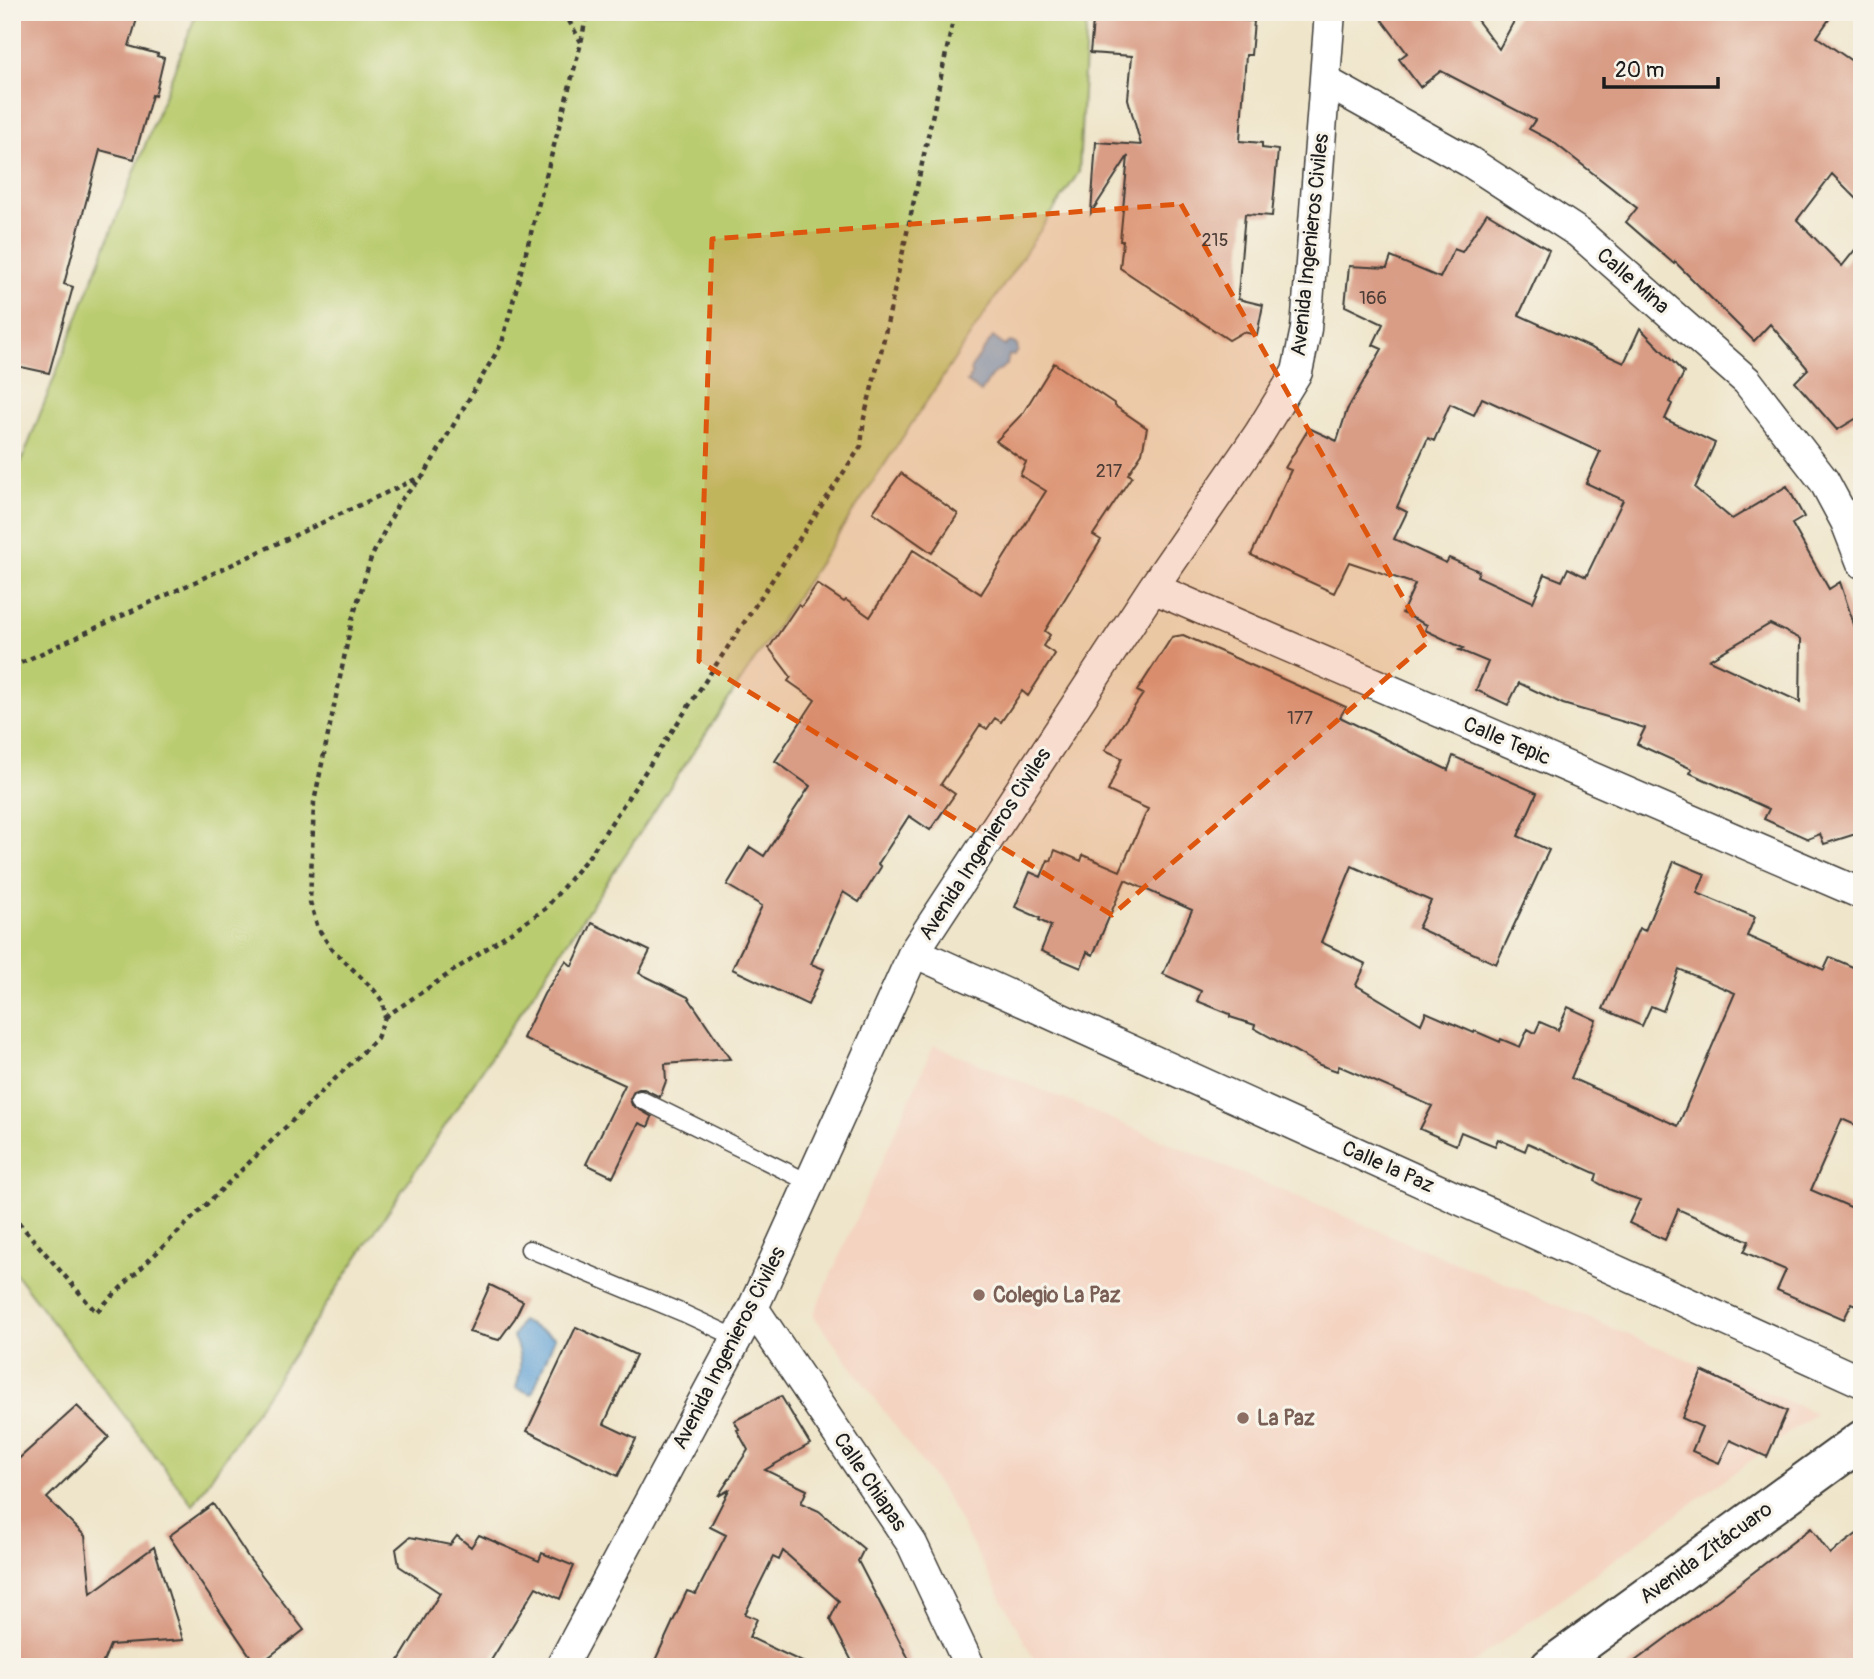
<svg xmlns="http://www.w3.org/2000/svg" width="1874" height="1679" font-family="Pangolin,sans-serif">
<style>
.built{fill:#f4d3c1}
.green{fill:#bacc6f;stroke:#6b7446;stroke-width:2}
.water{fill:#63a3d6;stroke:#406079;stroke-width:2}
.building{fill:#d99c85;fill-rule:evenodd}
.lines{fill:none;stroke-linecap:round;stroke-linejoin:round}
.service-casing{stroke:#3c3a36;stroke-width:19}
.minor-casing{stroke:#3c3a36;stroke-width:33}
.tertiary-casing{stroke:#3c3a36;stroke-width:42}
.path{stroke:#3c3a36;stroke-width:4.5;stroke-dasharray:5 5;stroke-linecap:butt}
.service{stroke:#fff;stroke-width:16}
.minor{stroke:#fff;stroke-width:30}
.tertiary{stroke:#fff;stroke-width:38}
.marked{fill:#de560d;fill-opacity:0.2;stroke:#de560d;stroke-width:5;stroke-dasharray:14 9;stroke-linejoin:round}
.education-dot{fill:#8d6e63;stroke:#f7f3e8;stroke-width:2.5}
.labels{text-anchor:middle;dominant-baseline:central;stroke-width:6;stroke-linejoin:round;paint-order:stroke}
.number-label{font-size:18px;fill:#4b3c36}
.street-label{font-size:21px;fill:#1c1c1c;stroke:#f7f3e8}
.education-label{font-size:21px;font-weight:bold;fill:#785e54;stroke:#f7f3e8;text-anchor:start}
</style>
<rect width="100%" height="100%" fill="#f7f3e8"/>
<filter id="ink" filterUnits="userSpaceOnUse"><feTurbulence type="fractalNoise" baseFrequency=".0143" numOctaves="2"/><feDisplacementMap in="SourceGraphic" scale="14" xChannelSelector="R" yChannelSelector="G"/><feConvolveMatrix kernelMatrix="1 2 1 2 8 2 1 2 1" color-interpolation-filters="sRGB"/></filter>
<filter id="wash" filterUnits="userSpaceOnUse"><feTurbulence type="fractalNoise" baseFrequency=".00686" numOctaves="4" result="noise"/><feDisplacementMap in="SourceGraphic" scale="28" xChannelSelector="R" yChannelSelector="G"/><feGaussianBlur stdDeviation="1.57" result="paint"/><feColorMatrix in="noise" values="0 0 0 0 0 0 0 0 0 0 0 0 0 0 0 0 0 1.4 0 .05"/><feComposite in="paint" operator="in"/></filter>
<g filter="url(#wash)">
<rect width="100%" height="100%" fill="#efe5ca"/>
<!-- built -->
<path class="built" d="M 934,1045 L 1816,1413 L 1467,1667 L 1038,1667 L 945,1494 L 813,1315 Z"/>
<!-- green -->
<path class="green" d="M 197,12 L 1087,12 L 1079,172 L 193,1505 L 12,1269 L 12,486 Z"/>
<!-- water -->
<path class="water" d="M 993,337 L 1005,346 L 1010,342 C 1016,343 1018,345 1018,351 L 1013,356 L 1009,355 L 1007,365 L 992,375 L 981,392 L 967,382 L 972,374 L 971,368 Z
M 521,1321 L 555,1337 L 532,1394 L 516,1388 C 522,1369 522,1355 513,1337 Z"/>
<g id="blocks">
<!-- building -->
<path class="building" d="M 12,12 L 139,12 L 129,46 L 158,54 L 157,56 L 164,58 L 155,96 L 152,95 L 134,159 L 100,150 L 64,284 L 73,287 L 49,373 L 12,365 Z
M 1094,12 L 1241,12 L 1241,20 L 1254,21 L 1251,55 L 1246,55 L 1240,141 L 1262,143 L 1262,148 L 1278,150 L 1272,216 L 1245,214 L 1238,294 L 1239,294 L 1238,299 L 1263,305 L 1257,335 L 1243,332 L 1229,340 L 1120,268 L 1123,241 L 1120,241 L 1128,156 L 1091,213 L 1096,142 L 1141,145 L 1128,99 L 1132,56 L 1090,53 Z
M 1376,12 L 1471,12 L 1499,49 L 1519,12 L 1834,12 L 1817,37 L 1862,68 L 1862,204 L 1832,174 L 1797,220 L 1842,266 L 1862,241 L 1862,415 L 1837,430 L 1795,382 L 1808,369 L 1770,324 L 1754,341 L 1675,262 L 1674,264 L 1626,222 L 1637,208 L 1552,141 L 1529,129 L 1535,120 L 1441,71 L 1420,87 L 1399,59 L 1407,53 Z
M 1487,213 L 1549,250 L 1519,315 L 1624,363 L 1640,328 L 1684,373 L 1669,402 L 1672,404 L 1665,419 L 1715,443 L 1695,488 L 1732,519 L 1787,486 L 1804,517 L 1792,524 L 1829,589 L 1840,582 L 1862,649 L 1862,832 L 1824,844 L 1820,834 L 1808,839 L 1764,819 L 1769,809 L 1690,773 L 1692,769 L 1637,744 L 1645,728 L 1563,704 L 1519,683 L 1508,705 L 1476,690 L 1488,662 L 1459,650 L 1463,648 L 1425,630 L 1427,625 L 1402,613 L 1415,584 L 1349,562 L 1334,593 L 1251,555 L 1291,470 L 1285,468 L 1309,428 L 1337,441 L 1347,410 L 1382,349 L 1373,345 L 1383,324 L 1345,306 L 1349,266 L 1387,268 L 1391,257 L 1440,278 L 1454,249 L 1462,252 ZM 1482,398 L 1600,452 L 1586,483 L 1623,500 L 1586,577 L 1568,568 L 1562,581 L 1545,574 L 1533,602 L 1477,576 L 1479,571 L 1449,558 L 1446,563 L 1394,539 L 1407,512 L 1397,507 L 1428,438 L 1434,441 L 1450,404 L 1474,415 ZM 1770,624 L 1801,639 L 1800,702 L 1709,660 Z
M 1054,363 L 1115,404 L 1115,406 L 1147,428 L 1142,453 L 1128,474 L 1132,476 L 1093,535 L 1101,540 L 1045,631 L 1050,635 L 1043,646 L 1055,654 L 1028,696 L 1022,691 L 1001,722 L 995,718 L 987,729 L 980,725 L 941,784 L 955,794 L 930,830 L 909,816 L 878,864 L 881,867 L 859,902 L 843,892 L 811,964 L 824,969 L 808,1005 L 732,969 L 762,906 L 727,885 L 750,847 L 764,856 L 810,786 L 775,761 L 815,700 L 788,681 L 791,677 L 769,648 L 798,605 L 801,607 L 817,584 L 844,602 L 846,600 L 870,617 L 913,550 L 981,594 L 1046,491 L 1020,475 L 1026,462 L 996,441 L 1023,413 Z
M 901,473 L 958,514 L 932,553 L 873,512 Z
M 1183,635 L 1346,707 L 1340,717 L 1448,770 L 1453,756 L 1537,793 L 1518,836 L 1549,850 L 1496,964 L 1418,928 L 1431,901 L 1352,866 L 1321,942 L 1366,964 L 1356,985 L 1421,1024 L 1426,1012 L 1474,1033 L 1475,1031 L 1500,1042 L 1501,1039 L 1520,1047 L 1528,1029 L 1535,1033 L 1540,1022 L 1558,1030 L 1568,1007 L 1596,1020 L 1571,1078 L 1678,1126 L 1735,993 L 1679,969 L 1663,1011 L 1651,1006 L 1642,1026 L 1603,1009 L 1639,928 L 1645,931 L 1674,861 L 1705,874 L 1697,893 L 1755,917 L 1747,936 L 1824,970 L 1830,957 L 1862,971 L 1862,1128 L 1842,1119 L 1811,1190 L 1862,1212 L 1862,1307 L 1852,1303 L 1844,1319 L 1777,1290 L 1786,1270 L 1744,1252 L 1749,1241 L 1678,1209 L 1665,1240 L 1629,1223 L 1640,1200 L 1611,1190 L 1595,1181 L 1597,1174 L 1528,1143 L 1525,1151 L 1498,1139 L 1495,1146 L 1461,1132 L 1456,1145 L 1420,1129 L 1432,1106 L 1339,1066 L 1337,1071 L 1320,1065 L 1254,1028 L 1255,1025 L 1230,1017 L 1230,1014 L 1197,1001 L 1201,991 L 1163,974 L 1192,910 L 1125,880 L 1093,955 L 1087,952 L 1081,968 L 1041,951 L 1051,926 L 1039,920 L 1040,918 L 1015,907 L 1030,872 L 1041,877 L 1048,860 L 1051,861 L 1055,850 L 1081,861 L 1083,855 L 1120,871 L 1148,809 L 1108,791 L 1122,758 L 1105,750 L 1143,694 L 1137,691 L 1172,637 Z
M 592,923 L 650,951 L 639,973 L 688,997 L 730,1059 L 665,1064 L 666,1081 L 660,1097 L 644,1089 L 639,1089 L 634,1091 L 630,1099 L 632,1105 L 652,1117 L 648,1127 L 639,1123 L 613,1177 L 586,1164 L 625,1085 L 523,1038 L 544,994 L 566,961 L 572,966 Z
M 490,1285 L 523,1301 L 515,1318 L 499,1340 L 469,1332 Z
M 576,1327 L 636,1355 L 604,1424 L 636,1439 L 618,1476 L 527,1431 Z
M 1702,1371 L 1787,1411 L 1767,1457 L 1730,1440 L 1719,1463 L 1692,1451 L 1702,1427 L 1682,1418 Z
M 781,1396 L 810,1444 L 765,1470 L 807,1490 L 801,1503 L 819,1511 L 864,1549 L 858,1561 L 913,1667 L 855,1667 L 830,1619 L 839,1601 L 783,1551 L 779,1560 L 773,1557 L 745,1614 L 757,1619 L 749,1637 L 813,1667 L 652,1667 L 687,1591 L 696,1594 L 726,1535 L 710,1527 L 729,1490 L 718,1496 L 748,1450 L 737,1430 L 739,1429 L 734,1421 Z
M 77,1406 L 109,1437 L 47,1498 L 85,1536 L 91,1593 L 154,1547 L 183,1640 L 110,1645 L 101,1667 L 12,1667 L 12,1465 Z
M 213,1504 L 248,1557 L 304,1630 L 257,1666 L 169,1536 Z
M 1811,1528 L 1830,1554 L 1862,1530 L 1862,1667 L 1627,1667 L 1720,1598 Z
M 479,1535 L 539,1561 L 542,1553 L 574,1566 L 560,1599 L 536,1587 L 487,1667 L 395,1667 L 440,1593 L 399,1566 L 396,1549 L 410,1537 L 450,1545 L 457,1536 L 471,1547 Z"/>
</g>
</g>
<g filter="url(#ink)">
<use href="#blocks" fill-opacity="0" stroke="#3c3a36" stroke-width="2"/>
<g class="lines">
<!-- service casing -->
<g class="service-casing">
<path id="service" d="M 640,1099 L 810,1183
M 529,1249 L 683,1313 L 737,1338"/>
</g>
<!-- minor casing -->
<g class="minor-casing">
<path id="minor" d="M 1325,81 L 1470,162 L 1579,233 L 1747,381 L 1824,481 L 1846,522 L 1862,563
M 1153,588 L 1862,894
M 914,952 L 1862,1382
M 753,1308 L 912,1544 L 970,1667
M 561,1667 L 753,1308 L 914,952 L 1153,588 L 1259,434 L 1297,372 L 1306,329 L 1330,12"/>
</g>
<!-- tertiary casing -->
<g class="tertiary-casing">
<path id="tertiary" d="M 1550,1667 L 1862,1440"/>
</g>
<!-- path -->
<path class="path" d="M 564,12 L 581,42
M 12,667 L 420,477
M 385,1017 L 545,909 L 590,855 L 861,446 L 864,418 L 881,352 L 955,12
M 12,1215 L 96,1312 L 377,1038 L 385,1017 L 383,1002 L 374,990 L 331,948 L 318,928 L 310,902 L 314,802 L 352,620 L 371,558 L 399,502 L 424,475 L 502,343 L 581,43 L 587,12"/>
<!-- service -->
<use href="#service" class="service"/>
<!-- minor -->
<use href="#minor" class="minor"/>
<!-- tertiary -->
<use href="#tertiary" class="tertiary"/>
</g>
</g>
<!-- marked area -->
<path class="marked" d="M 1181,204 L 1428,642 L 1112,915 L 699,661 L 712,239 Z"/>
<!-- markers -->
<g class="education-dot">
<circle cx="979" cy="1295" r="7"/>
<circle cx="1243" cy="1418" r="7"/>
</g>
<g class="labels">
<!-- number labels -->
<g class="number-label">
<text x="1215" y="240">215</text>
<text x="1373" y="298">166</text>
<text x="1109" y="471">217</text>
<text x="1300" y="718">177</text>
</g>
<!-- street labels -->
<g class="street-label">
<text transform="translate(1310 245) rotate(-84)">Avenida Ingenieros Civiles</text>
<text transform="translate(1633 281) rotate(41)">Calle Mina</text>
<text transform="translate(1507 741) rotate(23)">Calle Tepic</text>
<text transform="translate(985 844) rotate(-57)">Avenida Ingenieros Civiles</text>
<text transform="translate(1388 1167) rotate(24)">Calle la Paz</text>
<text transform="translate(729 1348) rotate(-63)">Avenida Ingenieros Civiles</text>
<text transform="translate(870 1482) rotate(56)">Calle Chiapas</text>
<text transform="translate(1706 1553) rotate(-36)">Avenida Zitácuaro</text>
</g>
<!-- education labels -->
<g class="education-label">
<text x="993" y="1295">Colegio La Paz</text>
<text x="1257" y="1418">La Paz</text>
</g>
</g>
<!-- margin -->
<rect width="1874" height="1679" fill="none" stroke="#f7f3e8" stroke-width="42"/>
<!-- scale -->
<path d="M1604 77v10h114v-10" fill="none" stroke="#1c1c1c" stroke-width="3.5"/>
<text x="1615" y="77" font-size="21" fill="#1c1c1c" stroke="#f7f3e8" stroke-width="5" paint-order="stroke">20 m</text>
</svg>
